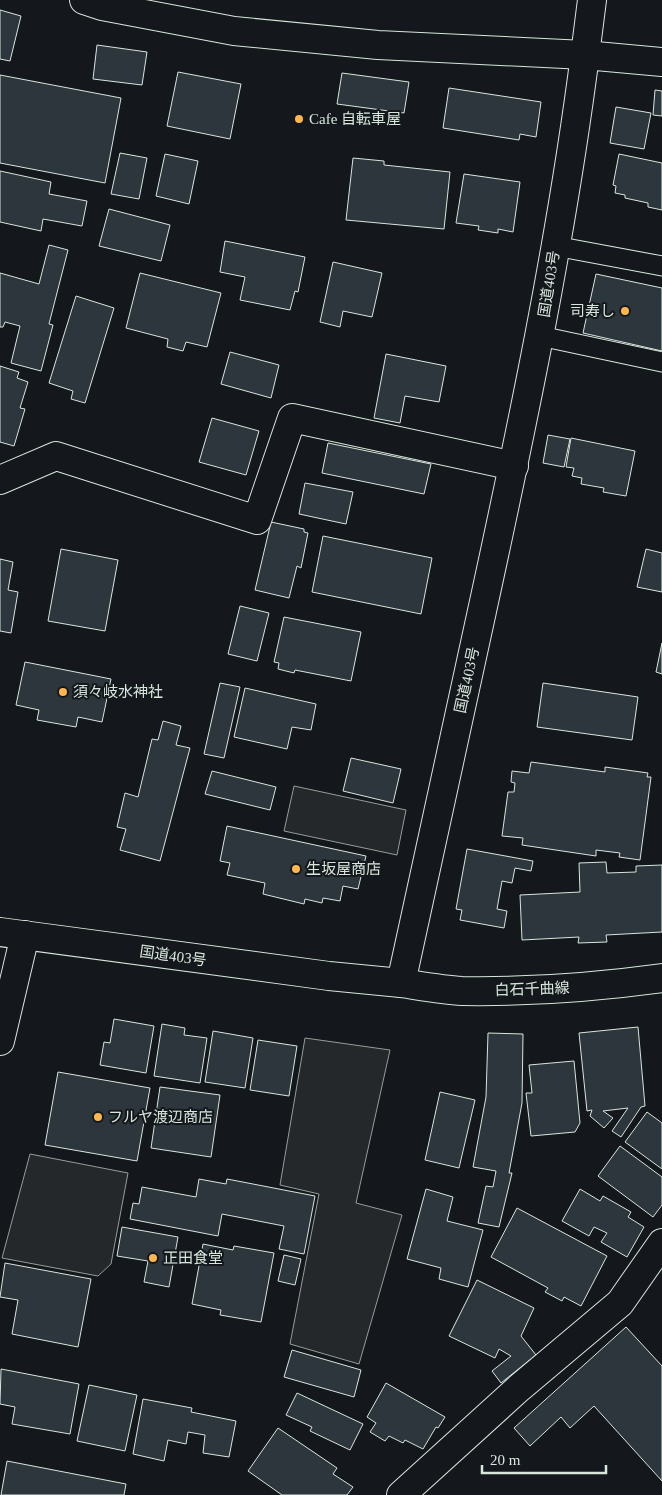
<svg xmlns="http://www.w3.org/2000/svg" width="662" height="1495" font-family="'Times New Roman','Noto Sans JP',serif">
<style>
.parking{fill:#24282b;stroke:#939e99}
.building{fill:#2c363c;stroke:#d8e6dc}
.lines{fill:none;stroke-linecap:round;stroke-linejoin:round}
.service-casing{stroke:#d8e6dc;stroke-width:21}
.minor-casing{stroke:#d8e6dc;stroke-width:30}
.tertiary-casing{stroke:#d8e6dc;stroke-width:30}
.secondary-casing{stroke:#d8e6dc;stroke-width:30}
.trunk-casing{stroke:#d8e6dc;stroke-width:30}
.service{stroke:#14181c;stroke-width:19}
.minor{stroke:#14181c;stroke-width:28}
.tertiary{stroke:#14181c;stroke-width:28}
.secondary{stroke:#14181c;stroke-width:28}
.trunk{stroke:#14181c;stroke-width:28}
.poi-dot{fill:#ffb74d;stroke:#14181c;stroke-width:2}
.labels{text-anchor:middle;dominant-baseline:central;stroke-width:4;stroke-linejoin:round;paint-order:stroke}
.poi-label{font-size:15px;fill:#d8e6dc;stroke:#14181c;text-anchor:start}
.street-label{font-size:15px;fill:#d8e6dc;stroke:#14181c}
</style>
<rect width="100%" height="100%" fill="#14181c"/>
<!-- parking -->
<path class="parking" d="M 294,786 L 406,810 L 397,855 L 284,831 Z
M 305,1038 L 390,1050 L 356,1203 L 402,1215 L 359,1364 L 290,1344 L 319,1194 L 280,1185 Z
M 30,1154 L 128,1173 L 111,1264 L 98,1276 L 2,1258 Z"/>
<!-- building -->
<path class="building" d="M 0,10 L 21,16 L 10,61 L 0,59 Z
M 97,45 L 147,52 L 142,85 L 93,79 Z
M 178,72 L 241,84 L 230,139 L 167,126 Z
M 342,73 L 409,82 L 404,113 L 337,104 Z
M 0,75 L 121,98 L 105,183 L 0,163 Z
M 449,88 L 541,102 L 536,137 L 520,134 L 519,140 L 443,128 Z
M 655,90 L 662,91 L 662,116 L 653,115 Z
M 616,107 L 651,113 L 644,149 L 610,143 Z
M 120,153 L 147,158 L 139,199 L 111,194 Z
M 165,154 L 198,161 L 189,204 L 156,196 Z
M 619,154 L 662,163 L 662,210 L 648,207 L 648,203 L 625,198 L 625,195 L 615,193 L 616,186 L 613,185 Z
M 353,158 L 384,161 L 384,165 L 450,172 L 444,229 L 346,220 Z
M 0,171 L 51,182 L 49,194 L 87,201 L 82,226 L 43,219 L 41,231 L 0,222 Z
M 464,174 L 520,182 L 513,232 L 498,229 L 498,233 L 478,230 L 479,226 L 456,223 Z
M 109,209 L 170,225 L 161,261 L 99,246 Z
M 225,241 L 305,257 L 298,292 L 295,291 L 290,310 L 240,300 L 245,277 L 220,272 Z
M 49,245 L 68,250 L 49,324 L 53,325 L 41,371 L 11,363 L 20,326 L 5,322 L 3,327 L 0,327 L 0,273 L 39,284 Z
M 333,262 L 382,273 L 372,317 L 343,311 L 340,327 L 320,322 Z
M 140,273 L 221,293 L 207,347 L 186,342 L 183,351 L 167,347 L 168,339 L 126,328 Z
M 596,274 L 662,288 L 662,351 L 583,333 Z
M 76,296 L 114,308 L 85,403 L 71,399 L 73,391 L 49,383 Z
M 230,352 L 279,365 L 271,398 L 221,384 Z
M 386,354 L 446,366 L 439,402 L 405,396 L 400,423 L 374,418 Z
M 0,366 L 19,372 L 17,378 L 28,382 L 20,408 L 25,409 L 14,446 L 0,442 Z
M 212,418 L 259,431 L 246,475 L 199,462 Z
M 548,435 L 570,439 L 564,467 L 543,463 Z
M 571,438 L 635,451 L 626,496 L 603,492 L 604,488 L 581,484 L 582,478 L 572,476 L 574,468 L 566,467 Z
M 328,443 L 431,464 L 424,494 L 322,473 Z
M 305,483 L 353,492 L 346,524 L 299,514 Z
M 271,522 L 304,529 L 304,532 L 308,533 L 301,568 L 297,566 L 289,598 L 255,590 Z
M 323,536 L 432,558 L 421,614 L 312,592 Z
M 61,549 L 118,560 L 105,631 L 48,621 Z
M 646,549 L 662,553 L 662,592 L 637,587 Z
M 0,559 L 13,562 L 8,590 L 18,592 L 11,633 L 0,631 Z
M 240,606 L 269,613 L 257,661 L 228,654 Z
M 284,617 L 361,632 L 351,681 L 295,670 L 294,673 L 278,669 L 279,663 L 274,662 Z
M 662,643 L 662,674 L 656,672 Z
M 25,662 L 111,679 L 102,722 L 78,717 L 76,727 L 37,720 L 39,710 L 16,705 Z
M 220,683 L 240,687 L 224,758 L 204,754 Z
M 543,683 L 638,697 L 632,740 L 537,727 Z
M 245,688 L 316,704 L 311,730 L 292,727 L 287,749 L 234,737 Z
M 163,721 L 181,726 L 176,745 L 190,748 L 160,861 L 120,850 L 126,829 L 117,827 L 125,793 L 138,797 L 152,739 L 158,740 Z
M 351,758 L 401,769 L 393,803 L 343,791 Z
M 531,762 L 605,772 L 605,767 L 648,773 L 647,777 L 651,777 L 640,860 L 619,857 L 620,853 L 596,850 L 596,856 L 522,845 L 523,838 L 502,836 L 508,792 L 514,792 L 515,783 L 511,782 L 512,771 L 529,773 Z
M 212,771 L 276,787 L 270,810 L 205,794 Z
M 227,826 L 366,856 L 358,889 L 343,886 L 340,901 L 323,898 L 322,903 L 305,899 L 304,904 L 263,894 L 265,883 L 227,875 L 230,863 L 220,861 Z
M 467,849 L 533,861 L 531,871 L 515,868 L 512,883 L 502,881 L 497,909 L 507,911 L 504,928 L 460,920 L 462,910 L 456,909 Z
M 606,862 L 607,873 L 636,872 L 636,866 L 662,865 L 662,932 L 606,935 L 607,942 L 578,943 L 579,937 L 522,940 L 520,895 L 580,892 L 579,863 Z
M 114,1019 L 154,1026 L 146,1073 L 100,1065 L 104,1042 L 110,1043 Z
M 162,1024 L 185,1028 L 184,1035 L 207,1038 L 200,1083 L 154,1076 Z
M 638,1027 L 645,1106 L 641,1107 L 621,1137 L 612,1131 L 628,1108 L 603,1111 L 613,1118 L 604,1128 L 590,1116 L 592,1110 L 587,1111 L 579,1033 Z
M 213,1031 L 253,1038 L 245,1088 L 205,1082 Z
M 488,1033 L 523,1034 L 522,1103 L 509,1173 L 512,1173 L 499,1227 L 478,1223 L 486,1186 L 493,1187 L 496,1171 L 473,1167 L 486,1097 Z
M 258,1040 L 297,1046 L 289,1096 L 250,1090 Z
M 574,1061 L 580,1123 L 575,1132 L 531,1136 L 526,1093 L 532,1093 L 529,1065 Z
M 58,1072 L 150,1088 L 137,1161 L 45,1145 Z
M 160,1087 L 220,1095 L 211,1157 L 151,1148 Z
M 440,1092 L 475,1100 L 459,1168 L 425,1160 Z
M 647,1112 L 662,1123 L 662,1169 L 625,1142 Z
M 620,1146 L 662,1177 L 662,1205 L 653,1217 L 598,1176 Z
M 199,1179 L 226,1184 L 227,1179 L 315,1196 L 304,1254 L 279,1249 L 284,1226 L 222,1214 L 218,1236 L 130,1219 L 133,1203 L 139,1204 L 142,1187 L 196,1197 Z
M 426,1189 L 453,1197 L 447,1221 L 483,1230 L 468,1287 L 439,1279 L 441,1268 L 407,1259 Z
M 580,1189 L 600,1201 L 603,1196 L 631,1212 L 628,1217 L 644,1227 L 627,1257 L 601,1242 L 607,1233 L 594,1227 L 589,1236 L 562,1221 Z
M 517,1208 L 607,1256 L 581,1306 L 564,1297 L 562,1301 L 545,1292 L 548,1288 L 491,1257 Z
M 122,1227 L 178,1237 L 169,1287 L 144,1282 L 148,1261 L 117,1256 Z
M 203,1244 L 233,1250 L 234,1246 L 274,1253 L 261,1322 L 220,1315 L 221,1310 L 192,1304 Z
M 284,1255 L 301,1259 L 295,1285 L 278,1281 Z
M 5,1263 L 91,1279 L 78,1347 L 12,1334 L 18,1300 L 0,1297 Z
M 477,1280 L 534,1308 L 521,1336 L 536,1355 L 501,1383 L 492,1371 L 511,1356 L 499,1349 L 495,1358 L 449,1336 Z
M 626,1327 L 662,1366 L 662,1481 L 594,1406 L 570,1428 L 561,1417 L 530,1446 L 514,1428 Z
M 292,1350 L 361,1370 L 354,1397 L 284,1377 Z
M 1,1369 L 79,1384 L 70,1434 L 12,1424 L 15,1407 L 0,1404 Z
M 386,1383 L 445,1417 L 438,1428 L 436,1427 L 423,1449 L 405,1440 L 403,1443 L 389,1436 L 385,1441 L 370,1432 L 376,1423 L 367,1417 Z
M 89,1385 L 137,1395 L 125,1451 L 77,1441 Z
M 297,1393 L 363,1424 L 350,1450 L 310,1431 L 312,1427 L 286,1415 Z
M 143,1399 L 192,1408 L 191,1412 L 236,1421 L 229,1457 L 203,1453 L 205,1435 L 188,1432 L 186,1444 L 168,1440 L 164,1461 L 133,1454 Z
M 278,1428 L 337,1468 L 333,1474 L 353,1487 L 347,1495 L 282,1495 L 248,1471 Z
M 7,1461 L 126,1484 L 124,1495 L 1,1495 Z"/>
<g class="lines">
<!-- service casing -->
<g class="service-casing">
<path id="service" d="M 555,246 L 662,266
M 540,336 L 662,362"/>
</g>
<!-- minor casing -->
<g class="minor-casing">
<path id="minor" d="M 0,480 L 56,456 L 257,520 L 292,418 L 514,466
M 401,1495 L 519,1388 L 620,1303 L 662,1243"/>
</g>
<!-- tertiary casing -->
<g class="tertiary-casing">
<path id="tertiary" d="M 84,0 L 102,6 L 234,31 L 378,45 L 585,55 L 592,0"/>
</g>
<!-- secondary casing -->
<g class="secondary-casing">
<path id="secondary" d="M 401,983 C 421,986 442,990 462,991 C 529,992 596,987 662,978
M 0,1041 L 25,935"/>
</g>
<!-- trunk casing -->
<g class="trunk-casing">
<path id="trunk" d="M 0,932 L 329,976 L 401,983 C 428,859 455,735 482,611 C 522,427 561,242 585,55 L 662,62"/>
</g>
<!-- service -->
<use href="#service" class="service"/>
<!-- minor -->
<use href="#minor" class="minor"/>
<!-- tertiary -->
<use href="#tertiary" class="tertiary"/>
<!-- secondary -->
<use href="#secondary" class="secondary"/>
<!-- trunk -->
<use href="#trunk" class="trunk"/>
</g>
<!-- markers -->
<g class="poi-dot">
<circle cx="299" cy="119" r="5"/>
<circle cx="625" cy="311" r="5"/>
<circle cx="63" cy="692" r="5"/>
<circle cx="296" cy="869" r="5"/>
<circle cx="98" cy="1117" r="5"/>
<circle cx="153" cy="1258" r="5"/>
</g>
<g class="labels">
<!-- poi labels -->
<g class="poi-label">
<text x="309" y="119">Cafe 自転車屋</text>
<text x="615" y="311" text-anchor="end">司寿し</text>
<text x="73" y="692">須々岐水神社</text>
<text x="306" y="869">生坂屋商店</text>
<text x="108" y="1117">フルヤ渡辺商店</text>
<text x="163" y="1258">正田食堂</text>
</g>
<!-- street labels -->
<g class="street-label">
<text transform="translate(549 284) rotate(-81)">国道403号</text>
<text transform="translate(467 680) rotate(-78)">国道403号</text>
<text transform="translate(173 956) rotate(8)">国道403号</text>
<text transform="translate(532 989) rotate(-2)">白石千曲線</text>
</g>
</g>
<!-- scale -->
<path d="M482 1465v8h124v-8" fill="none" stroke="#d8e6dc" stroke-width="2.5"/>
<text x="490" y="1465" font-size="15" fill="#d8e6dc" stroke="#14181c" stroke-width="4" paint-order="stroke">20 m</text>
</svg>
